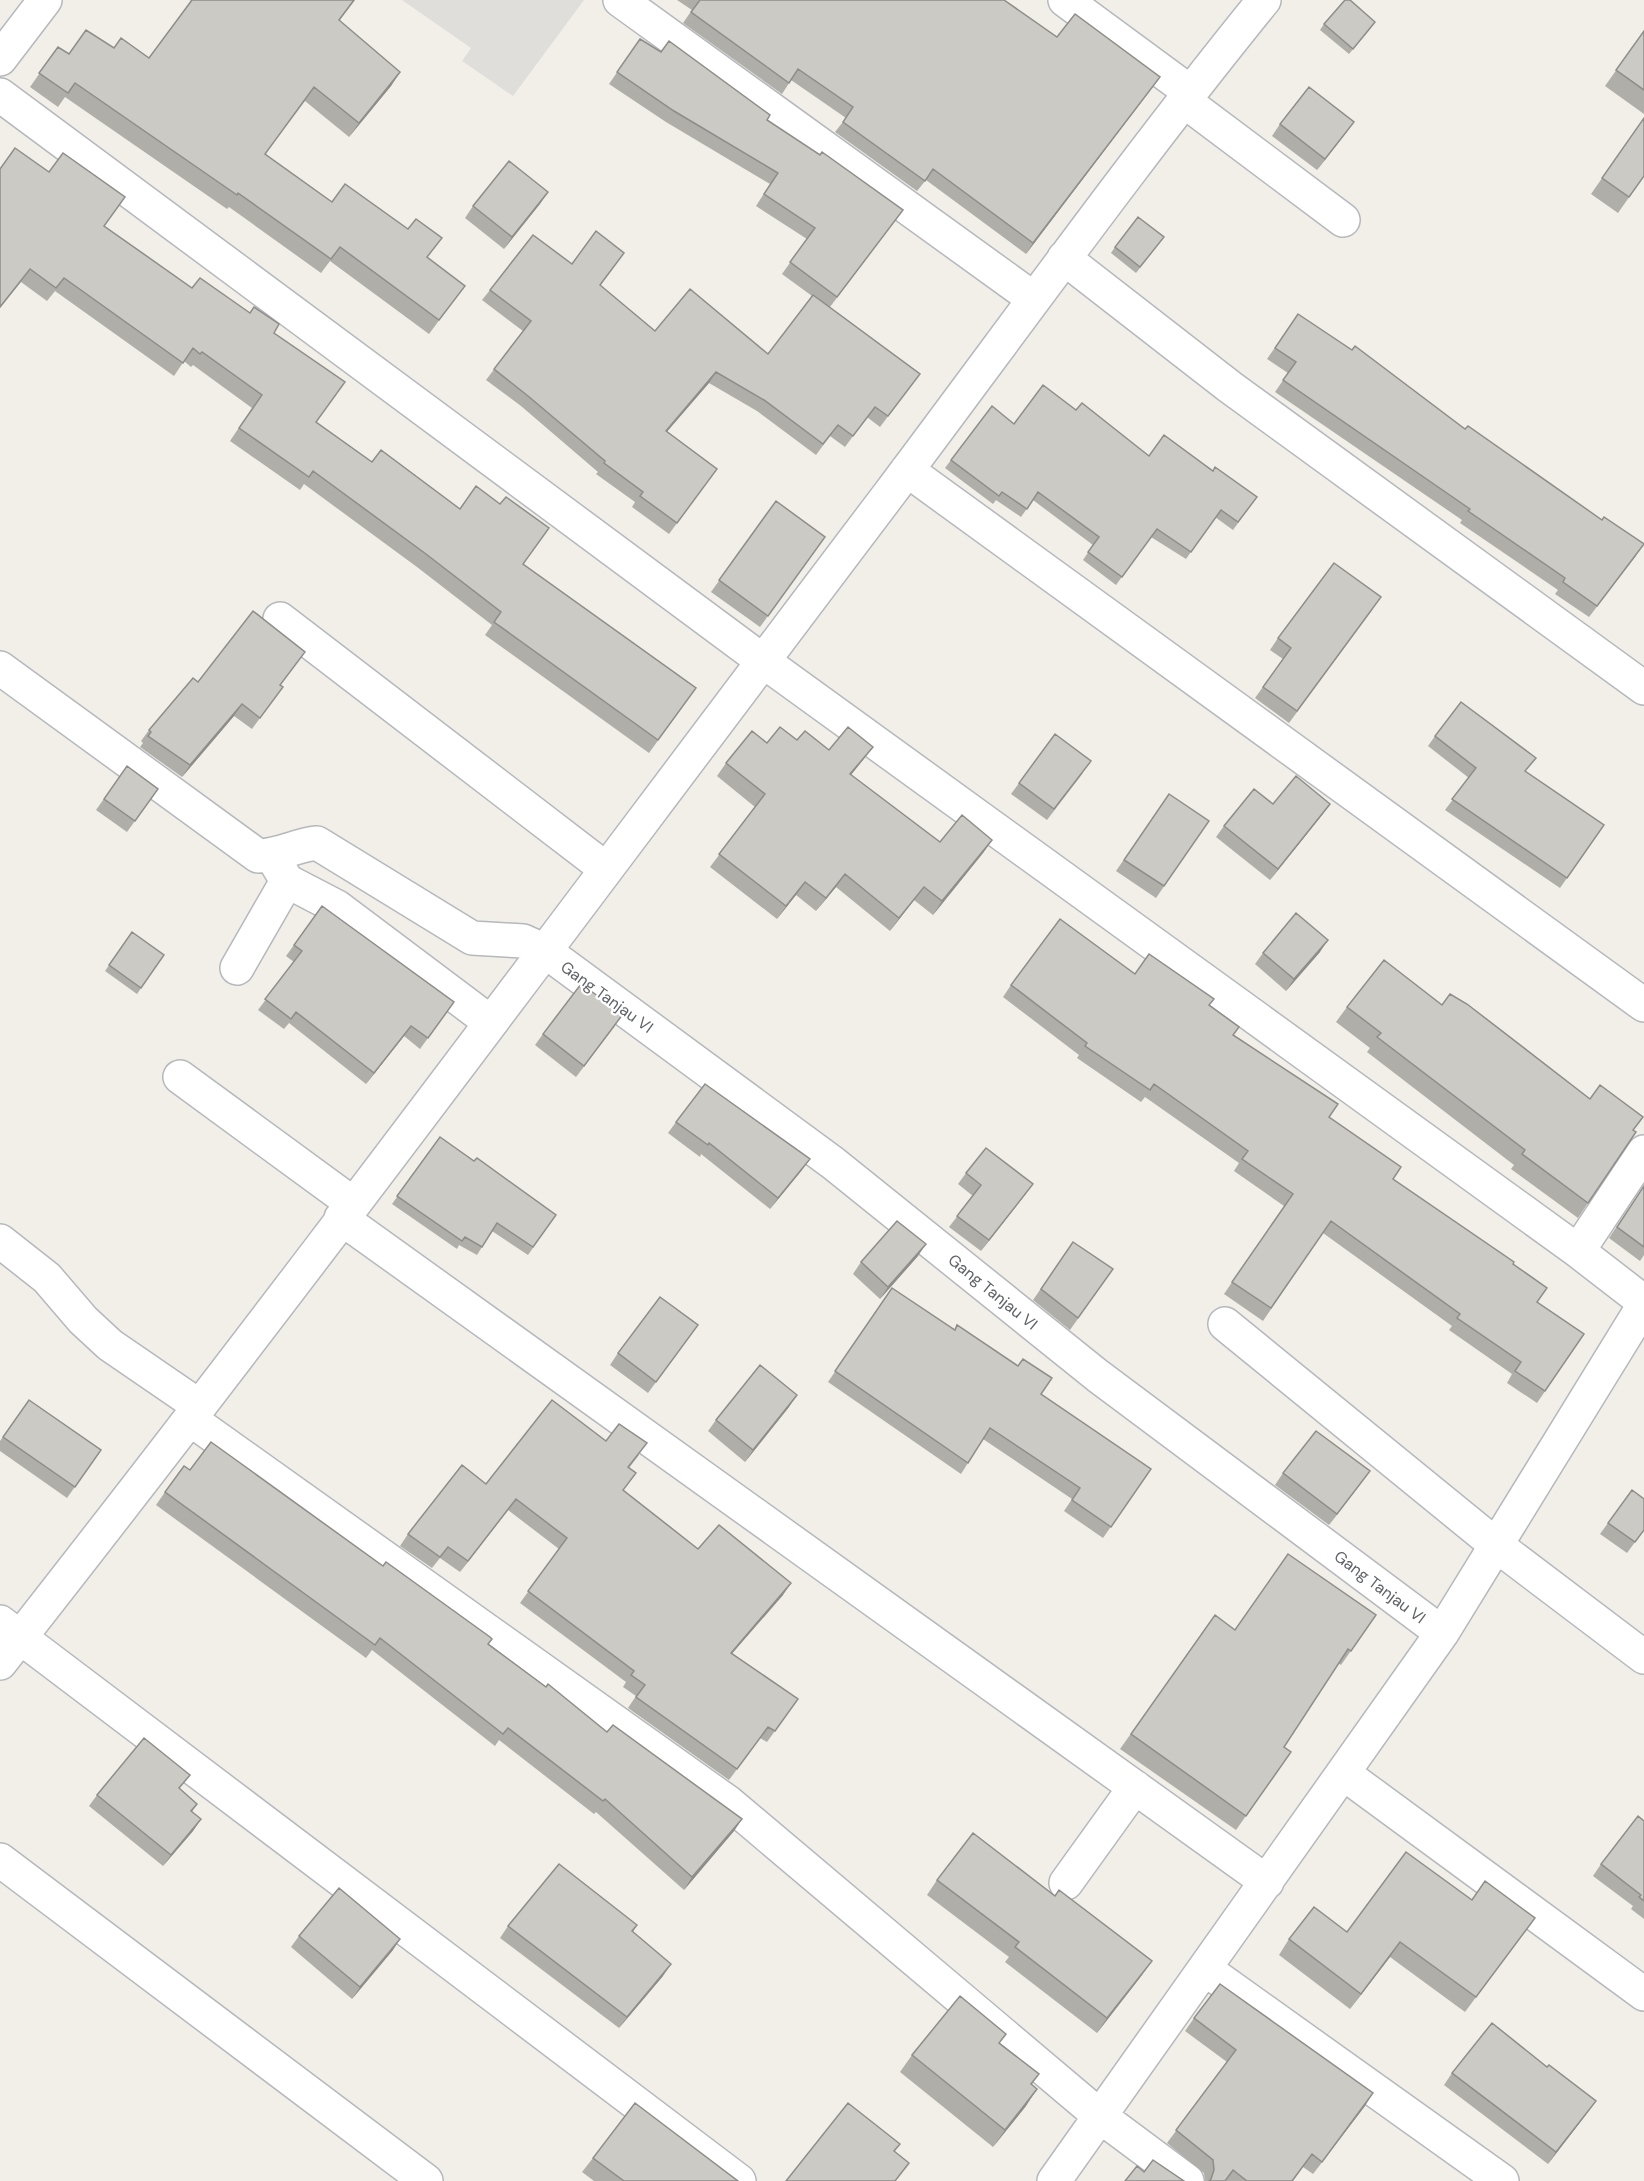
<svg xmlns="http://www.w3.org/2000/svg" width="1644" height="2181" font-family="'DM Sans',sans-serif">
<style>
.industrial{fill:#e0deda}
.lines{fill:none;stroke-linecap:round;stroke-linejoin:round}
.minor-casing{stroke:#b5b8bc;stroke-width:36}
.minor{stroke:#fff;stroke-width:33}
.wall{fill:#afaea9}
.shaded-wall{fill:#8f8d8a}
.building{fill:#cccac5;stroke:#8f8d8a;stroke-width:1.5}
.labels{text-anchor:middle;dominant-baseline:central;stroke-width:4.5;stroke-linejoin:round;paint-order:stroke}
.street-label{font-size:16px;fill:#5f6368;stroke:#fff}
</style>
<rect width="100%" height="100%" fill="#f1efe8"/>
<!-- industrial -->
<path class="industrial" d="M 402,0 L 584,0 L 513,96 L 462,61 L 471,48 Z"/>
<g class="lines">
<!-- minor casing -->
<g class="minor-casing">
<path id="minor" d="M 620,0 L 1034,299
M 1065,0 L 1190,92
M 0,59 L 45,0
M 0,95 L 763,661 L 1578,1251 L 1644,1302
M 1183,100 L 1343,220
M 1064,258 L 1230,387 L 1644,688
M 907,470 L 1644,1005
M 280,619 L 606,869
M 0,668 L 258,856 C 279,856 296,845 317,843 L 472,938 L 523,941 L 545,951 L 833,1163 L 1098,1376 L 1442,1633
M 272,856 L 287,881 L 337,907 L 490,1022
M 237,968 L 287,881
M 180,1077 L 352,1203
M 341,1218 L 1267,1882
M 0,1241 L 47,1278 L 83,1320 L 110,1345 L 199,1406
M 1578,1251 L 1644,1152
M 1225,1324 L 1496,1545 L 1644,1657
M 190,1419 L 729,1803 L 1101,2117 L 1187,2181
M 0,1622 L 739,2181
M 0,1663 C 303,1278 594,884 890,493 C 1014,328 1134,160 1264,0
M 1343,1773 L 1644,1994
M 0,1860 L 426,2181
M 1066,1883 L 1135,1787
M 1205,1969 L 1502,2181
M 1054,2181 L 1442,1633 L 1644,1305"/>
</g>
<!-- minor -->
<use href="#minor" class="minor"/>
</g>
<!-- wall -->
<path class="wall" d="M 190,0 L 355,0 L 339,21 L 400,72 L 391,86 L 349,137 L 305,101 L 265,154 L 332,202 L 428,258 L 455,299 L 429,334 L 330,261 L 321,273 L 229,207 L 227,209 L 65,97 L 58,107 L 30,87 L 58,47 L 69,54 L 114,48 L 149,58 L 191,1 Z
M 677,0 L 1004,0 L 1057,37 L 1160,77 L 1026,254 L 926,180 L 917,191 L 835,132 L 846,118 L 791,80 L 782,94 L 683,23 L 692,10 Z
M 1324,24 L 1371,28 L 1349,54 L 1320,30 Z
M 1644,31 L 1644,114 L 1605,86 Z
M 640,39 L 767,120 L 903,210 L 830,307 L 920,374 L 880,427 L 867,417 L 845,447 L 830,436 L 816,455 L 757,411 L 709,383 L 667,431 L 717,469 L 669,534 L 632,507 L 635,502 L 596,474 L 598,472 L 521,406 L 486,380 L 523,331 L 482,300 L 490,290 L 572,264 L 624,253 L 600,285 L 655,331 L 768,354 L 812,296 L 782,274 L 807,239 L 756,206 L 770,184 L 666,122 L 609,84 Z
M 1644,118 L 1644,176 L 1618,213 L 1591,194 Z
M 1280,124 L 1346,133 L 1317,170 L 1272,136 Z
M 0,169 L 104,226 L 192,288 L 274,333 L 316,422 L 372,462 L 523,564 L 696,688 L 649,753 L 485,635 L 492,625 L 417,567 L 304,484 L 300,490 L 230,441 L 252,408 L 193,365 L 191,367 L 184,361 L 174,376 L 55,291 L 47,301 L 21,282 L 0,308 Z
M 548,192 L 504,249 L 465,218 L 473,206 Z
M 1164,237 L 1136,273 L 1111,253 L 1115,247 Z
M 1298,314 L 1465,429 L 1636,556 L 1589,617 L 1555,594 L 1558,590 L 1460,523 L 1462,520 L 1275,392 L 1288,373 L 1267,359 Z
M 1076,410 L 1149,456 L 1213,471 L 1257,497 L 1233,530 L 1215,517 L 1186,559 L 1151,537 L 1116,585 L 1083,560 L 1093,545 L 1033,500 L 1021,517 L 996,500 L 993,504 L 945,468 L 951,460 L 1014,424 Z
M 776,501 L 825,537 L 760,627 L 711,592 Z
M 1373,609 L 1289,723 L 1255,698 L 1283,659 L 1270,650 L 1278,638 Z
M 297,663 L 280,685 L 283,687 L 252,729 L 234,716 L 182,777 L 140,747 L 143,743 L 141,741 L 149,730 L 198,682 Z
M 1435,736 L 1526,772 L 1604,825 L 1560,888 L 1445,810 L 1469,778 L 1428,746 Z
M 797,740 L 829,750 L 873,747 L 851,775 L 940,842 L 992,840 L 983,853 L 933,915 L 914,900 L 890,931 L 836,887 L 816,911 L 796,895 L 777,919 L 710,867 L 755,807 L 717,776 L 726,763 L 767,743 Z
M 127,766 L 158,789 L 127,832 L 96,810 Z
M 1083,773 L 1047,820 L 1011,794 L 1019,783 Z
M 1169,794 L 1209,821 L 1156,898 L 1116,871 Z
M 1322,815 L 1270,880 L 1216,837 L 1224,826 Z
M 322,906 L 454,1002 L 420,1049 L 404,1036 L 366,1084 L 289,1023 L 284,1029 L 258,1010 L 294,962 L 286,956 Z
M 132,932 L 164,955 L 137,994 L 105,971 Z
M 1320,952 L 1286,991 L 1255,964 L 1263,953 Z
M 1135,974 L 1209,1005 L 1239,1027 L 1233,1036 L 1329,1117 L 1393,1179 L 1513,1264 L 1537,1302 L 1584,1334 L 1537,1403 L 1507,1383 L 1512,1374 L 1449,1330 L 1452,1326 L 1323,1233 L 1263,1321 L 1224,1294 L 1284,1206 L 1234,1171 L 1239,1163 L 1145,1097 L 1141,1102 L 1077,1058 L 1079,1055 L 1003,997 L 1011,985 Z
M 1442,1005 L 1590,1099 L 1634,1130 L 1588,1203 L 1578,1218 L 1511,1169 L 1514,1165 L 1367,1052 L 1370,1048 L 1336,1022 L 1347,1007 Z
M 615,1026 L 576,1077 L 535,1045 L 543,1034 Z
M 676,1122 L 802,1170 L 770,1209 L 701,1154 L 700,1157 L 668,1133 Z
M 440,1137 L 474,1161 L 556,1215 L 528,1255 L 492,1231 L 477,1255 L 459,1245 L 457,1249 L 392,1204 Z
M 966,1173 L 1033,1184 L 981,1251 L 949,1227 L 973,1196 L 958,1184 Z
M 1644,1186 L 1644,1255 L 1640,1261 L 1609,1238 Z
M 1073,1242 L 1113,1269 L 1070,1330 L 1033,1300 Z
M 918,1256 L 880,1299 L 853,1274 L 861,1262 Z
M 892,1288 L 1041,1394 L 1151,1469 L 1103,1538 L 1064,1511 L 1072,1499 L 983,1439 L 961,1474 L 828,1382 Z
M 690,1336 L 648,1393 L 610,1365 L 618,1353 Z
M 29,1400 L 101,1450 L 67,1498 L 0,1451 L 0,1441 Z
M 789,1407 L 745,1462 L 708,1431 L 716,1420 Z
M 606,1441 L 639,1455 L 629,1468 L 623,1490 L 698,1549 L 783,1595 L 732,1653 L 798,1699 L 767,1742 L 760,1738 L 729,1780 L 628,1708 L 636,1696 L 623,1687 L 626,1682 L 520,1603 L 559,1549 L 508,1510 L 460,1572 L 440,1558 L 432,1568 L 400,1546 L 408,1534 L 486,1484 Z
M 190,1470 L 489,1644 L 607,1732 L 742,1819 L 734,1831 L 684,1890 L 596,1812 L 594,1814 L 499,1740 L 495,1746 L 372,1650 L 366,1658 L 156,1505 L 165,1492 Z
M 1370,1471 L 1329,1525 L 1275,1485 L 1283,1473 Z
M 1632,1490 L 1644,1530 L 1627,1553 L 1600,1534 Z
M 1215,1615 L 1235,1630 L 1376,1615 L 1341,1665 L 1338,1663 L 1284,1747 L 1291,1752 L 1236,1830 L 1120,1749 Z
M 180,1789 L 197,1804 L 192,1812 L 201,1819 L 193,1831 L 163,1866 L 89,1806 L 97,1795 Z
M 1644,1821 L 1644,1919 L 1631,1909 L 1633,1906 L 1593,1876 L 1601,1864 Z
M 937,1880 L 1142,1975 L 1097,2033 L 1005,1962 L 1009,1957 L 927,1895 Z
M 1472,1900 L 1535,1918 L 1465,2012 L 1390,1957 L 1350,2009 L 1279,1955 L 1289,1939 L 1347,1932 Z
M 637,1925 L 633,1932 L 663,1976 L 619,2028 L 500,1938 L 508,1926 Z
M 299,1936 L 393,1950 L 352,1999 L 291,1947 Z
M 1194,2018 L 1365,2106 L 1313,2174 L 1303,2167 L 1293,2181 L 1205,2181 L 1204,2173 L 1167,2143 L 1227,2062 L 1185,2031 Z
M 1000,2043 L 1039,2074 L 1032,2084 L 1026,2106 L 993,2147 L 900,2072 L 912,2055 Z
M 1452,2073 L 1588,2112 L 1548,2164 L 1444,2085 Z
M 593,2158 L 738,2181 L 594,2181 L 582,2172 Z"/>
<!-- shaded-wall -->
<path class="shaded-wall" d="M 400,72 L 391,86 L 349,137 L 359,123 Z
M 1160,77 L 1152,88 L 1026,254 L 1033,243 Z
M 1354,122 L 1346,133 L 1317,170 L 1325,159 Z
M 548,192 L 540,204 L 504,249 L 512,237 Z
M 716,372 L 709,383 L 659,441 L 666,431 Z
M 242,704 L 234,716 L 182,777 L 190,765 Z
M 873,747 L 863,760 L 841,787 L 850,774 Z
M 1330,804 L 1322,815 L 1270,880 L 1278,869 Z
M 992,840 L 983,853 L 933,915 L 942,901 Z
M 845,874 L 836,887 L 816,911 L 826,898 Z
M 805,882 L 796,895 L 777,919 L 786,906 Z
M 924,887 L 914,900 L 890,931 L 899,918 Z
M 1328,940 L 1320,952 L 1286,991 L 1294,979 Z
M 411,1026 L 404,1036 L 366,1084 L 374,1073 Z
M 810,1159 L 802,1170 L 770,1209 L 778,1198 Z
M 1033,1184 L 1025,1195 L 981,1251 L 989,1240 Z
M 926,1244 L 918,1256 L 880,1299 L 888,1287 Z
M 797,1395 L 789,1407 L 745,1462 L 753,1450 Z
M 1370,1471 L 1362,1482 L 1329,1525 L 1337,1514 Z
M 516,1499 L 508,1510 L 460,1572 L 468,1561 Z
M 791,1583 L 783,1595 L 723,1664 L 731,1653 Z
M 201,1819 L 193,1831 L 163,1866 L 171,1855 Z
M 742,1819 L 734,1831 L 684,1890 L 692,1877 Z
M 400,1939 L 393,1950 L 352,1999 L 360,1987 Z
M 1400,1942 L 1390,1957 L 1350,2009 L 1361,1994 Z
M 1152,1961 L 1142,1975 L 1097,2033 L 1107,2018 Z
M 671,1964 L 663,1976 L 619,2028 L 627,2017 Z
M 1037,2089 L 1026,2106 L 993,2147 L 1005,2130 Z
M 1373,2093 L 1365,2106 L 1313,2174 L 1322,2162 Z
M 1596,2101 L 1588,2112 L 1548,2164 L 1556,2152 Z"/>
<!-- building -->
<path class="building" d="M 192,0 L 354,0 L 339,20 L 400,72 L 359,123 L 314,87 L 265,154 L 332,202 L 345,184 L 408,229 L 416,219 L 442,238 L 427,257 L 465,286 L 439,320 L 340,247 L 331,259 L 238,193 L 237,195 L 75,83 L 68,93 L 39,73 L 58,47 L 69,54 L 86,30 L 114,48 L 121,38 L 149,58 Z
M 700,0 L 1004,0 L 1057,37 L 1075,14 L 1160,77 L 1033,243 L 933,169 L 925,181 L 843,122 L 853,107 L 798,69 L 789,83 L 691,12 Z
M 1345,0 L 1350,0 L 1375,22 L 1353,49 L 1324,24 Z
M 1644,31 L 1644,90 L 1616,70 Z
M 640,39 L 661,52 L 669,41 L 770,115 L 767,120 L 820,155 L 822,152 L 903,210 L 837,297 L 790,262 L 815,228 L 764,194 L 778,173 L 674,111 L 617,72 Z
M 1309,87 L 1354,122 L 1325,159 L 1280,124 Z
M 1644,118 L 1644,176 L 1629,197 L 1602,178 Z
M 15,148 L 49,172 L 63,153 L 125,197 L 104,226 L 192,288 L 200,278 L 250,313 L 254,307 L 279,324 L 274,333 L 345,382 L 316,422 L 372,462 L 381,450 L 460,509 L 476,486 L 500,504 L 506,497 L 549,528 L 523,564 L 696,688 L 658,740 L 494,622 L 501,612 L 426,554 L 313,471 L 309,477 L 239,428 L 262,395 L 202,352 L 200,354 L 193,348 L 183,363 L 64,278 L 56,288 L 30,269 L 0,307 L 0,169 Z
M 509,161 L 548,192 L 512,237 L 473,206 Z
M 1138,217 L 1164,237 L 1140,267 L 1115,247 Z
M 596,231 L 624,253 L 600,285 L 655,331 L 690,289 L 768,354 L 813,295 L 920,374 L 888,416 L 875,407 L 853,436 L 838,425 L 823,444 L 764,400 L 716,372 L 666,431 L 717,469 L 677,523 L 640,496 L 643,492 L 604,463 L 605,461 L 528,396 L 494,369 L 531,321 L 490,290 L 533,235 L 572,264 Z
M 1298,314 L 1352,350 L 1355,346 L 1465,429 L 1468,426 L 1602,520 L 1604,517 L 1644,544 L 1597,606 L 1563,582 L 1565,578 L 1468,511 L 1470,509 L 1283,380 L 1296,362 L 1275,348 Z
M 1043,385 L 1076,410 L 1082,403 L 1149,456 L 1164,435 L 1213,471 L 1215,467 L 1257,497 L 1238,522 L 1221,510 L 1191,552 L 1157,529 L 1122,577 L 1088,552 L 1099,537 L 1038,492 L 1027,509 L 1002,492 L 999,496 L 951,460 L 992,406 L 1014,424 Z
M 776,501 L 825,537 L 768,616 L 719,580 Z
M 1334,563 L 1381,597 L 1297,711 L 1263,687 L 1291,648 L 1278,638 Z
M 253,611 L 305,652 L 280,685 L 283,687 L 260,718 L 242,704 L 190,765 L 148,736 L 151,732 L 149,730 L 193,678 L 198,682 Z
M 1461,702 L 1536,758 L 1525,771 L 1604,825 L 1567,878 L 1452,799 L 1476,768 L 1435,736 Z
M 780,727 L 797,740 L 805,731 L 829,750 L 848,727 L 873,747 L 850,774 L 940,842 L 962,815 L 992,840 L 942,901 L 924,887 L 899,918 L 845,874 L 826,898 L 805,882 L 786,906 L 719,854 L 765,794 L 726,763 L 752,731 L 767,743 Z
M 1055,734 L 1091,761 L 1054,809 L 1019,783 Z
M 127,766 L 158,789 L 135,821 L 104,799 Z
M 1296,776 L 1330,804 L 1278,869 L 1224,826 L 1254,789 L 1273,804 Z
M 1169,794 L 1209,821 L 1164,886 L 1124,860 Z
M 322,906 L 454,1002 L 428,1038 L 411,1026 L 374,1073 L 296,1012 L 291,1019 L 265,999 L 302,951 L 294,945 Z
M 1296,913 L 1328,940 L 1294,979 L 1263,953 Z
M 1060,919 L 1135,974 L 1149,954 L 1214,999 L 1209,1005 L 1239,1027 L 1233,1035 L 1338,1104 L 1329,1117 L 1401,1167 L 1393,1179 L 1514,1262 L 1513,1264 L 1547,1288 L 1537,1302 L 1584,1334 L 1545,1391 L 1515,1371 L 1521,1362 L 1457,1318 L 1460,1314 L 1331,1221 L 1271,1308 L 1232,1282 L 1293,1194 L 1242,1159 L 1248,1151 L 1154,1084 L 1150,1090 L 1085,1046 L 1087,1043 L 1011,985 Z
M 132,932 L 164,955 L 141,988 L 109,965 Z
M 1384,960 L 1442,1005 L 1450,994 L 1467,1004 L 1590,1099 L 1600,1085 L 1643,1117 L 1633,1130 L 1636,1132 L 1588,1203 L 1522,1154 L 1525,1150 L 1377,1037 L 1381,1033 L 1347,1007 Z
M 581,984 L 623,1014 L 584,1066 L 543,1034 Z
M 705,1084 L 810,1159 L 778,1198 L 709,1143 L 708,1145 L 676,1122 Z
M 440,1137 L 474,1161 L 477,1158 L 556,1215 L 533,1247 L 497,1223 L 482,1247 L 465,1237 L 462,1241 L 397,1196 Z
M 986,1148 L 1033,1184 L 989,1240 L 957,1216 L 981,1185 L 966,1173 Z
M 1644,1186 L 1644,1247 L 1617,1227 Z
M 897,1221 L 926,1244 L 888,1287 L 861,1262 Z
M 1073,1242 L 1113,1269 L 1078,1318 L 1041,1289 Z
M 892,1288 L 955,1330 L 957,1325 L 1018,1366 L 1023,1359 L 1052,1378 L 1041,1394 L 1151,1469 L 1111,1527 L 1072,1500 L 1080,1488 L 990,1428 L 968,1463 L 835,1371 Z
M 660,1297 L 698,1325 L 656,1382 L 618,1353 Z
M 760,1365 L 797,1395 L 753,1450 L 716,1420 Z
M 29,1400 L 101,1450 L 75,1487 L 3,1437 Z
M 552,1400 L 606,1441 L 619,1424 L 647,1443 L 628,1467 L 636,1473 L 623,1490 L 698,1549 L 719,1525 L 791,1583 L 731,1653 L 798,1699 L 775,1731 L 768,1727 L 737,1769 L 636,1697 L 645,1685 L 631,1675 L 634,1671 L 528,1591 L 567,1538 L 516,1499 L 468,1561 L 448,1547 L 440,1557 L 408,1534 L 462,1465 L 486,1484 Z
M 1316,1431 L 1370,1471 L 1337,1514 L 1283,1473 Z
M 211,1442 L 383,1566 L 386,1562 L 490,1637 L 492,1639 L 488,1644 L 546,1687 L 548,1684 L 607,1732 L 613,1725 L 742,1819 L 692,1877 L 605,1799 L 603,1801 L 508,1728 L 503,1734 L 380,1638 L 375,1645 L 165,1492 L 184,1466 L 190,1470 Z
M 1632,1490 L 1644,1499 L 1644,1530 L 1635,1542 L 1608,1523 Z
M 1288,1554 L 1376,1615 L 1351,1651 L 1348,1649 L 1284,1747 L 1291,1752 L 1246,1816 L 1131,1734 L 1215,1615 L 1235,1630 Z
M 144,1738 L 190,1775 L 179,1788 L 197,1804 L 191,1811 L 201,1819 L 171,1855 L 97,1795 Z
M 1638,1816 L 1644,1821 L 1644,1901 L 1639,1897 L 1641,1895 L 1601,1864 Z
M 973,1833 L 1055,1896 L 1059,1890 L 1152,1961 L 1107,2018 L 1015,1947 L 1019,1942 L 937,1880 Z
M 1406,1852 L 1472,1900 L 1485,1881 L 1535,1918 L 1476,1997 L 1400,1942 L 1361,1994 L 1289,1939 L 1314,1907 L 1347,1932 Z
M 559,1864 L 637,1925 L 632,1931 L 671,1964 L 627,2017 L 508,1926 Z
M 339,1888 L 400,1939 L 360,1987 L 299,1936 Z
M 1220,1984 L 1373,2093 L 1322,2162 L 1312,2154 L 1292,2181 L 1247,2181 L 1233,2170 L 1225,2181 L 1209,2181 L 1211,2179 L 1214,2170 L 1213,2160 L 1176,2130 L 1236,2050 L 1194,2018 Z
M 960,1996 L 1006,2034 L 999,2043 L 1039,2074 L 1031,2084 L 1037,2089 L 1005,2130 L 912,2055 Z
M 1492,2023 L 1547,2067 L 1549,2065 L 1596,2101 L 1556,2152 L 1452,2073 Z
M 635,2103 L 738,2181 L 624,2181 L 593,2158 Z
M 848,2103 L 900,2144 L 894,2151 L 909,2163 L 895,2181 L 786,2181 Z
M 1153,2160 L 1184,2181 L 1125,2181 L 1137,2166 L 1144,2172 Z"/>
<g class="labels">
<!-- street labels -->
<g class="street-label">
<text transform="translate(607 997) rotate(36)">Gang Tanjau VI</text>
<text transform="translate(993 1292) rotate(39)">Gang Tanjau VI</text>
<text transform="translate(1380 1587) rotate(37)">Gang Tanjau VI</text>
</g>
</g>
</svg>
